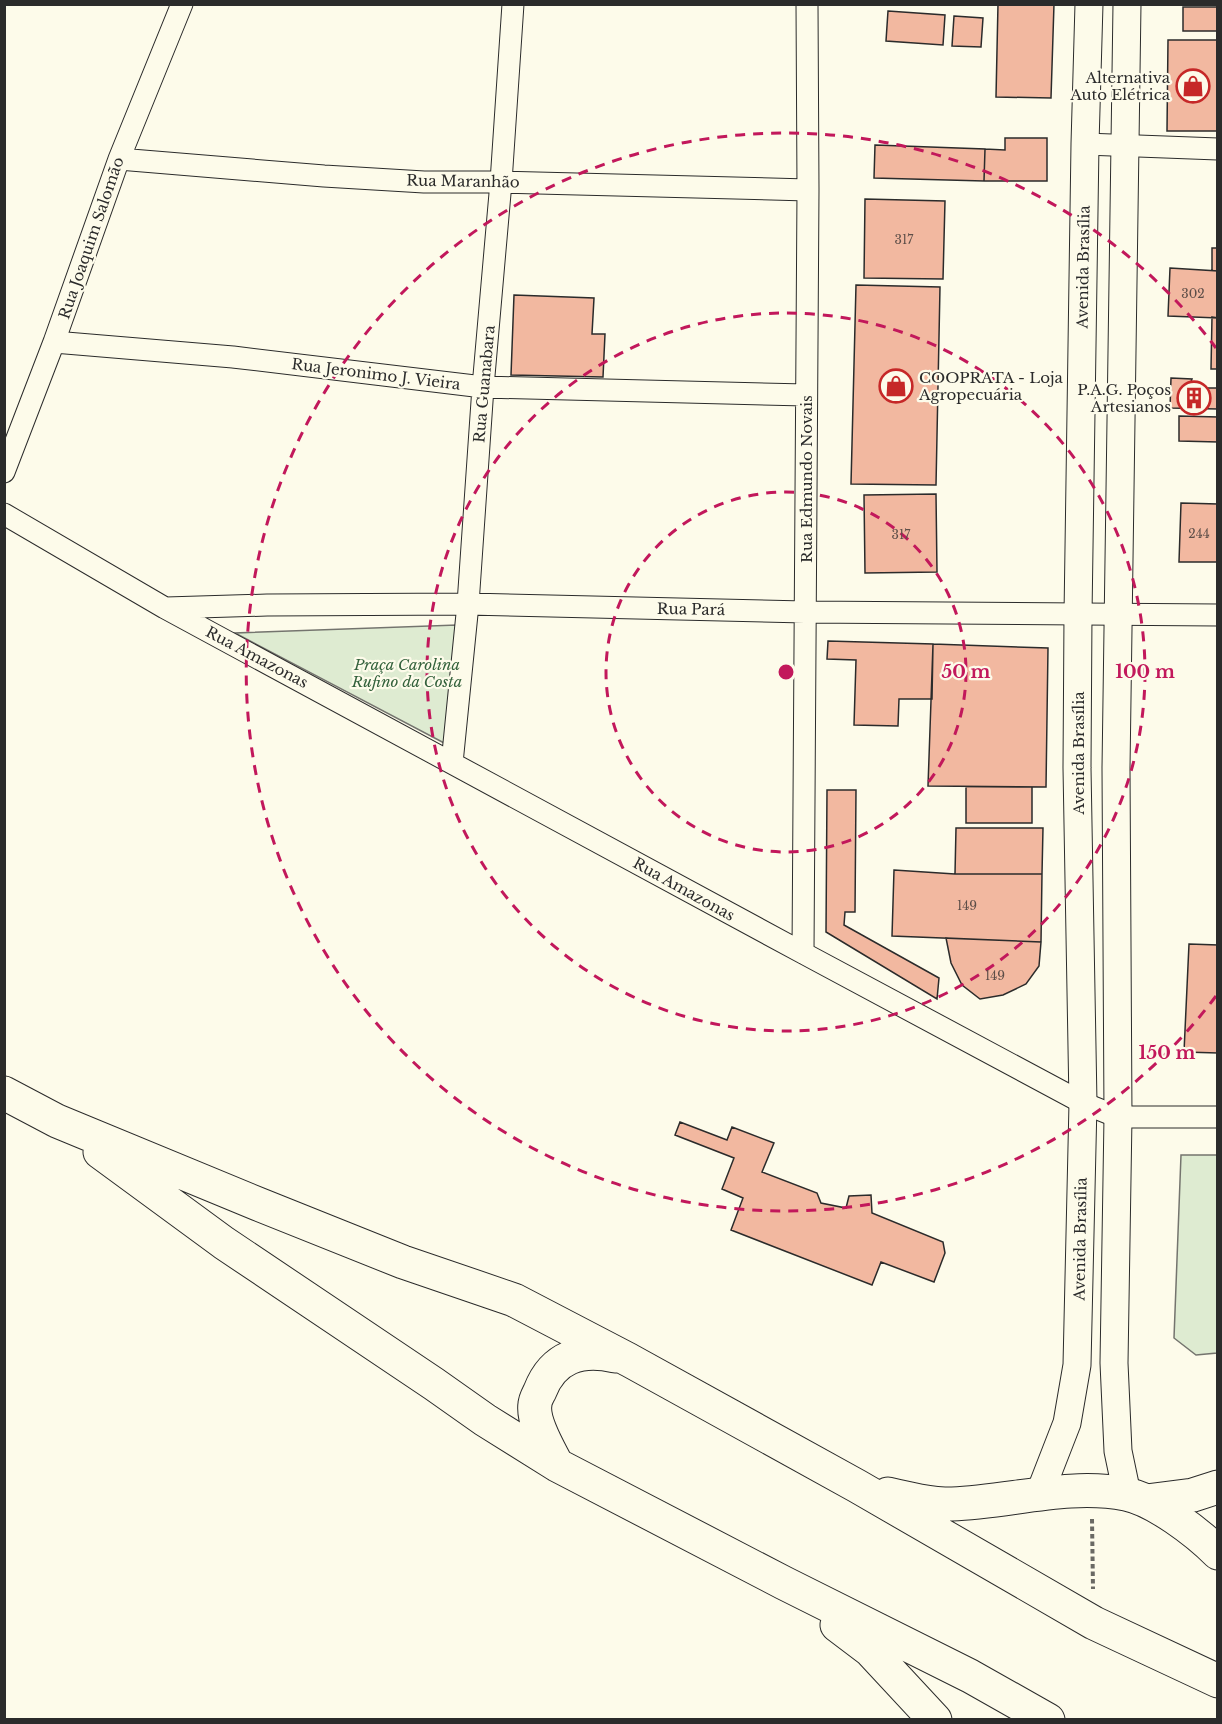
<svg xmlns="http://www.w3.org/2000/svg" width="1222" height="1724" font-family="'Libre Baskerville',serif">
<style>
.green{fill:#deebd1;stroke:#74746e;stroke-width:1.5}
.building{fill:#f2b8a0;stroke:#2b2b2b;stroke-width:1.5}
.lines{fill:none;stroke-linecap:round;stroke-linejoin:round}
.minor-casing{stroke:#2b2b2b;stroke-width:23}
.tertiary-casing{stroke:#2b2b2b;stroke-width:29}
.trunk-casing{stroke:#2b2b2b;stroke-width:35}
.path{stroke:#6a6964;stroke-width:4;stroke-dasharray:4.5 3;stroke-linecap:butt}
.minor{stroke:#fdfbea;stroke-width:21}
.tertiary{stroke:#fdfbea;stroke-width:27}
.trunk{stroke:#fdfbea;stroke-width:33}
.ring{fill:none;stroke:#c2185b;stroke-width:3;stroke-dasharray:10 8}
.labels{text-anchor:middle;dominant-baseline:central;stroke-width:4.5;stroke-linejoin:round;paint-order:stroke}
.number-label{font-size:12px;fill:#5d4e48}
.poi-label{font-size:15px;fill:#2b2b2b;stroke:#fdfbea;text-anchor:end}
.street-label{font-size:15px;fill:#2b2b2b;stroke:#fdfbea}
.park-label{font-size:15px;font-style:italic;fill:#34623c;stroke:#fdfbea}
.centre{fill:#c2185b;stroke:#fdfbea;stroke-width:3}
.ring-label{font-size:18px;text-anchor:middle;font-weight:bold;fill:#c2185b;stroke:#fdfbea;stroke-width:4.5;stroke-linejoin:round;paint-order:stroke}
</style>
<rect width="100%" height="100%" fill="#fdfbea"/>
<!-- green -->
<path class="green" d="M 457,625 L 446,744 L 235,633 Z
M 1181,1155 L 1217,1155 L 1217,1353 L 1196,1355 L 1174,1338 Z"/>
<!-- building -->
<path class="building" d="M 998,4 L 1054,4 L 1051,98 L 996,97 Z
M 1183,7 L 1218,7 L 1218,31 L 1183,31 Z
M 888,11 L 945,15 L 943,45 L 886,41 Z
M 954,16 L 983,18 L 981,47 L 952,46 Z
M 1168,40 L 1218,40 L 1218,131 L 1167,131 Z
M 1005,138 L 1047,138 L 1047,181 L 984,181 L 985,149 L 1005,150 Z
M 875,145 L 985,149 L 984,181 L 874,178 Z
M 865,199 L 945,201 L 943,279 L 864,278 Z
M 1212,248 L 1218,248 L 1218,271 L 1212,271 Z
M 1170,268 L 1218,271 L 1218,318 L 1168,316 Z
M 856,285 L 940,287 L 936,485 L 851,484 Z
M 514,295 L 594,298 L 592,334 L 605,334 L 603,377 L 511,375 Z
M 1212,317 L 1218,318 L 1218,369 L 1211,369 Z
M 1171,378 L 1192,379 L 1189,388 L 1218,388 L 1218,409 L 1170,408 Z
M 1179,416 L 1218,417 L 1218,442 L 1179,441 Z
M 936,494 L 937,572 L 865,573 L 864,495 Z
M 1181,503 L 1218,504 L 1218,562 L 1179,562 Z
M 828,641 L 933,644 L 932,699 L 899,699 L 898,726 L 854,725 L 856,660 L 827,659 Z
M 933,644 L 1048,648 L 1046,787 L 928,786 Z
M 966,787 L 1032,787 L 1032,823 L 966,823 Z
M 827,790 L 856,790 L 855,912 L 845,912 L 844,925 L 939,978 L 937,999 L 826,932 Z
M 956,828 L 1043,828 L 1042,874 L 955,874 Z
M 894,870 L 955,874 L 1042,874 L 1041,942 L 892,936 Z
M 946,938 L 1041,942 L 1039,966 L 1026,984 L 1003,995 L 980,999 L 962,985 L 951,963 Z
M 1189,944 L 1218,945 L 1218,1053 L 1184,1052 Z
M 680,1122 L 727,1140 L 732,1127 L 774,1143 L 762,1172 L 817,1193 L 821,1203 L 846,1208 L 849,1196 L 871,1195 L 872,1213 L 943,1242 L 945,1253 L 934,1282 L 881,1262 L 872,1285 L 731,1230 L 743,1198 L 722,1189 L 734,1158 L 675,1135 Z"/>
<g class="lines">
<!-- minor casing -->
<g class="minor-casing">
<path id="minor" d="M 1085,144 L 1218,149
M 119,159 L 324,176 L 424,182 L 501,182 L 808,190
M 54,342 L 233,357 L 483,387 L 806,395
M 4,472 L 54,342 L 119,159 L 182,4
M 4,514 L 165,608 L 803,953 L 1083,1103 L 1118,1117 L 1218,1117
M 166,608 L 267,605 L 468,604 L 805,612 L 1218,615
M 452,763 L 468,604 L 483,387 L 501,182 L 513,4
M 803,953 L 808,190 L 807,4"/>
</g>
<!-- tertiary casing -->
<g class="tertiary-casing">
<path id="tertiary" d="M 1127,1494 L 1118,1451 L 1114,1363 L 1118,1117 L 1116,768 L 1127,4
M 1039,1495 L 1067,1423 L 1077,1365 L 1083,1103 L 1077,768 L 1078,615 L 1085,144 L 1089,4"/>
</g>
<!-- trunk casing -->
<g class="trunk-casing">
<path id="trunk" d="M 4,1093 L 57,1121 L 258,1204 L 403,1262 L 514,1300 L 629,1360 L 857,1486 L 1094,1623 L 1218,1681
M 100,1152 L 224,1243 L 434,1384 L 485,1420 L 557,1465 L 784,1583 L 970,1676 L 1048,1720
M 557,1465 C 549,1449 532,1422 535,1404 C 535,1400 538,1395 540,1391 C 553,1357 581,1348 615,1356
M 888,1494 C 909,1499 930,1504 952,1504 C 1010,1502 1068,1483 1126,1494 C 1155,1500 1197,1532 1218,1553
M 1146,1501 L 1193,1495 L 1218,1487
M 837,1625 L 870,1650 L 935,1720"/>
</g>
<!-- path -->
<path class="path" d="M 1092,1519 L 1093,1589"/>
<!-- minor -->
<use href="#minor" class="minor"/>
<!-- tertiary -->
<use href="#tertiary" class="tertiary"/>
<!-- trunk -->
<use href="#trunk" class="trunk"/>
</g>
<!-- distance rings -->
<g class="ring">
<circle cx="786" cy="672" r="180"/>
<circle cx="786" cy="672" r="359"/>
<path d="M1216 996A539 539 0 1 1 1216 348"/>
</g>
<!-- icons -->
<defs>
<g id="shop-ring" transform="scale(1.725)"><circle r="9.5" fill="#fdfbea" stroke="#c62828" stroke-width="1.5"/><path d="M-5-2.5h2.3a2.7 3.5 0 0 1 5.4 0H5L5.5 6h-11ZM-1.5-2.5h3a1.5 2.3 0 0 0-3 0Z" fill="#c62828"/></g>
<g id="building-ring" transform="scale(1.725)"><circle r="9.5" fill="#fdfbea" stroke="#c62828" stroke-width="1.5"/><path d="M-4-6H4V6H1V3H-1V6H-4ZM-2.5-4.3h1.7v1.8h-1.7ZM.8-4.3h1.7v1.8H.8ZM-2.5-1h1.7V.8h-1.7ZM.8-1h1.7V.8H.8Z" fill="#c62828"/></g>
</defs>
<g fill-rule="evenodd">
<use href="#shop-ring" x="1193" y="86"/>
<use href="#shop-ring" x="896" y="386"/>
<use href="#building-ring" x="1194" y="398"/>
</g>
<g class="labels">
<!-- number labels -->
<g class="number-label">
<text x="904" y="239">317</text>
<text x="1193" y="293">302</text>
<text x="1199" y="533">244</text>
<text x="901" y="534">317</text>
<text x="967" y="905">149</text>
<text x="995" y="975">149</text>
</g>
<!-- poi labels -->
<g class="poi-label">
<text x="1170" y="77">Alternativa<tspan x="1170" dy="17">Auto Elétrica</tspan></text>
<text x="919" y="377" text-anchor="start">COOPRATA - Loja<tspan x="919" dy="17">Agropecuária</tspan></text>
<text x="1171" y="389">P.A.G. Poços<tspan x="1171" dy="17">Artesianos</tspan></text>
</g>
<!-- street labels -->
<g class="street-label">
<text transform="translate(463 181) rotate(1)">Rua Maranhão</text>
<text transform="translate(91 238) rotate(-71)">Rua Joaquim Salomão</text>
<text transform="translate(1083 267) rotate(-89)">Avenida Brasília</text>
<text transform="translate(376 374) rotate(7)">Rua Jeronimo J. Vieira</text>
<text transform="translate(484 384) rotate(-85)">Rua Guanabara</text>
<text transform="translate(806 479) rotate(-90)">Rua Edmundo Novais</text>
<text transform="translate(691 609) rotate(1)">Rua Pará</text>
<text transform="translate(257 657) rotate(28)">Rua Amazonas</text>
<text transform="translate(1078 753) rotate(-90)">Avenida Brasília</text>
<text transform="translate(684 889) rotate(29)">Rua Amazonas</text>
<text transform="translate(1080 1239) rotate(-89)">Avenida Brasília</text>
</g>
<!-- park labels -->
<g class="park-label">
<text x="407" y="664">Praça Carolina<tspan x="407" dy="17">Rufino da Costa</tspan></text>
</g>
</g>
<circle cx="786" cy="672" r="9" class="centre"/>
<g class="ring-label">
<text x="966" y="678">50 m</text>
<text x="1145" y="678">100 m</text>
<text x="1167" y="1059">150 m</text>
</g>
<!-- border -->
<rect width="1222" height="1724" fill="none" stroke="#2b2b2b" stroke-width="12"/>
</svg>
